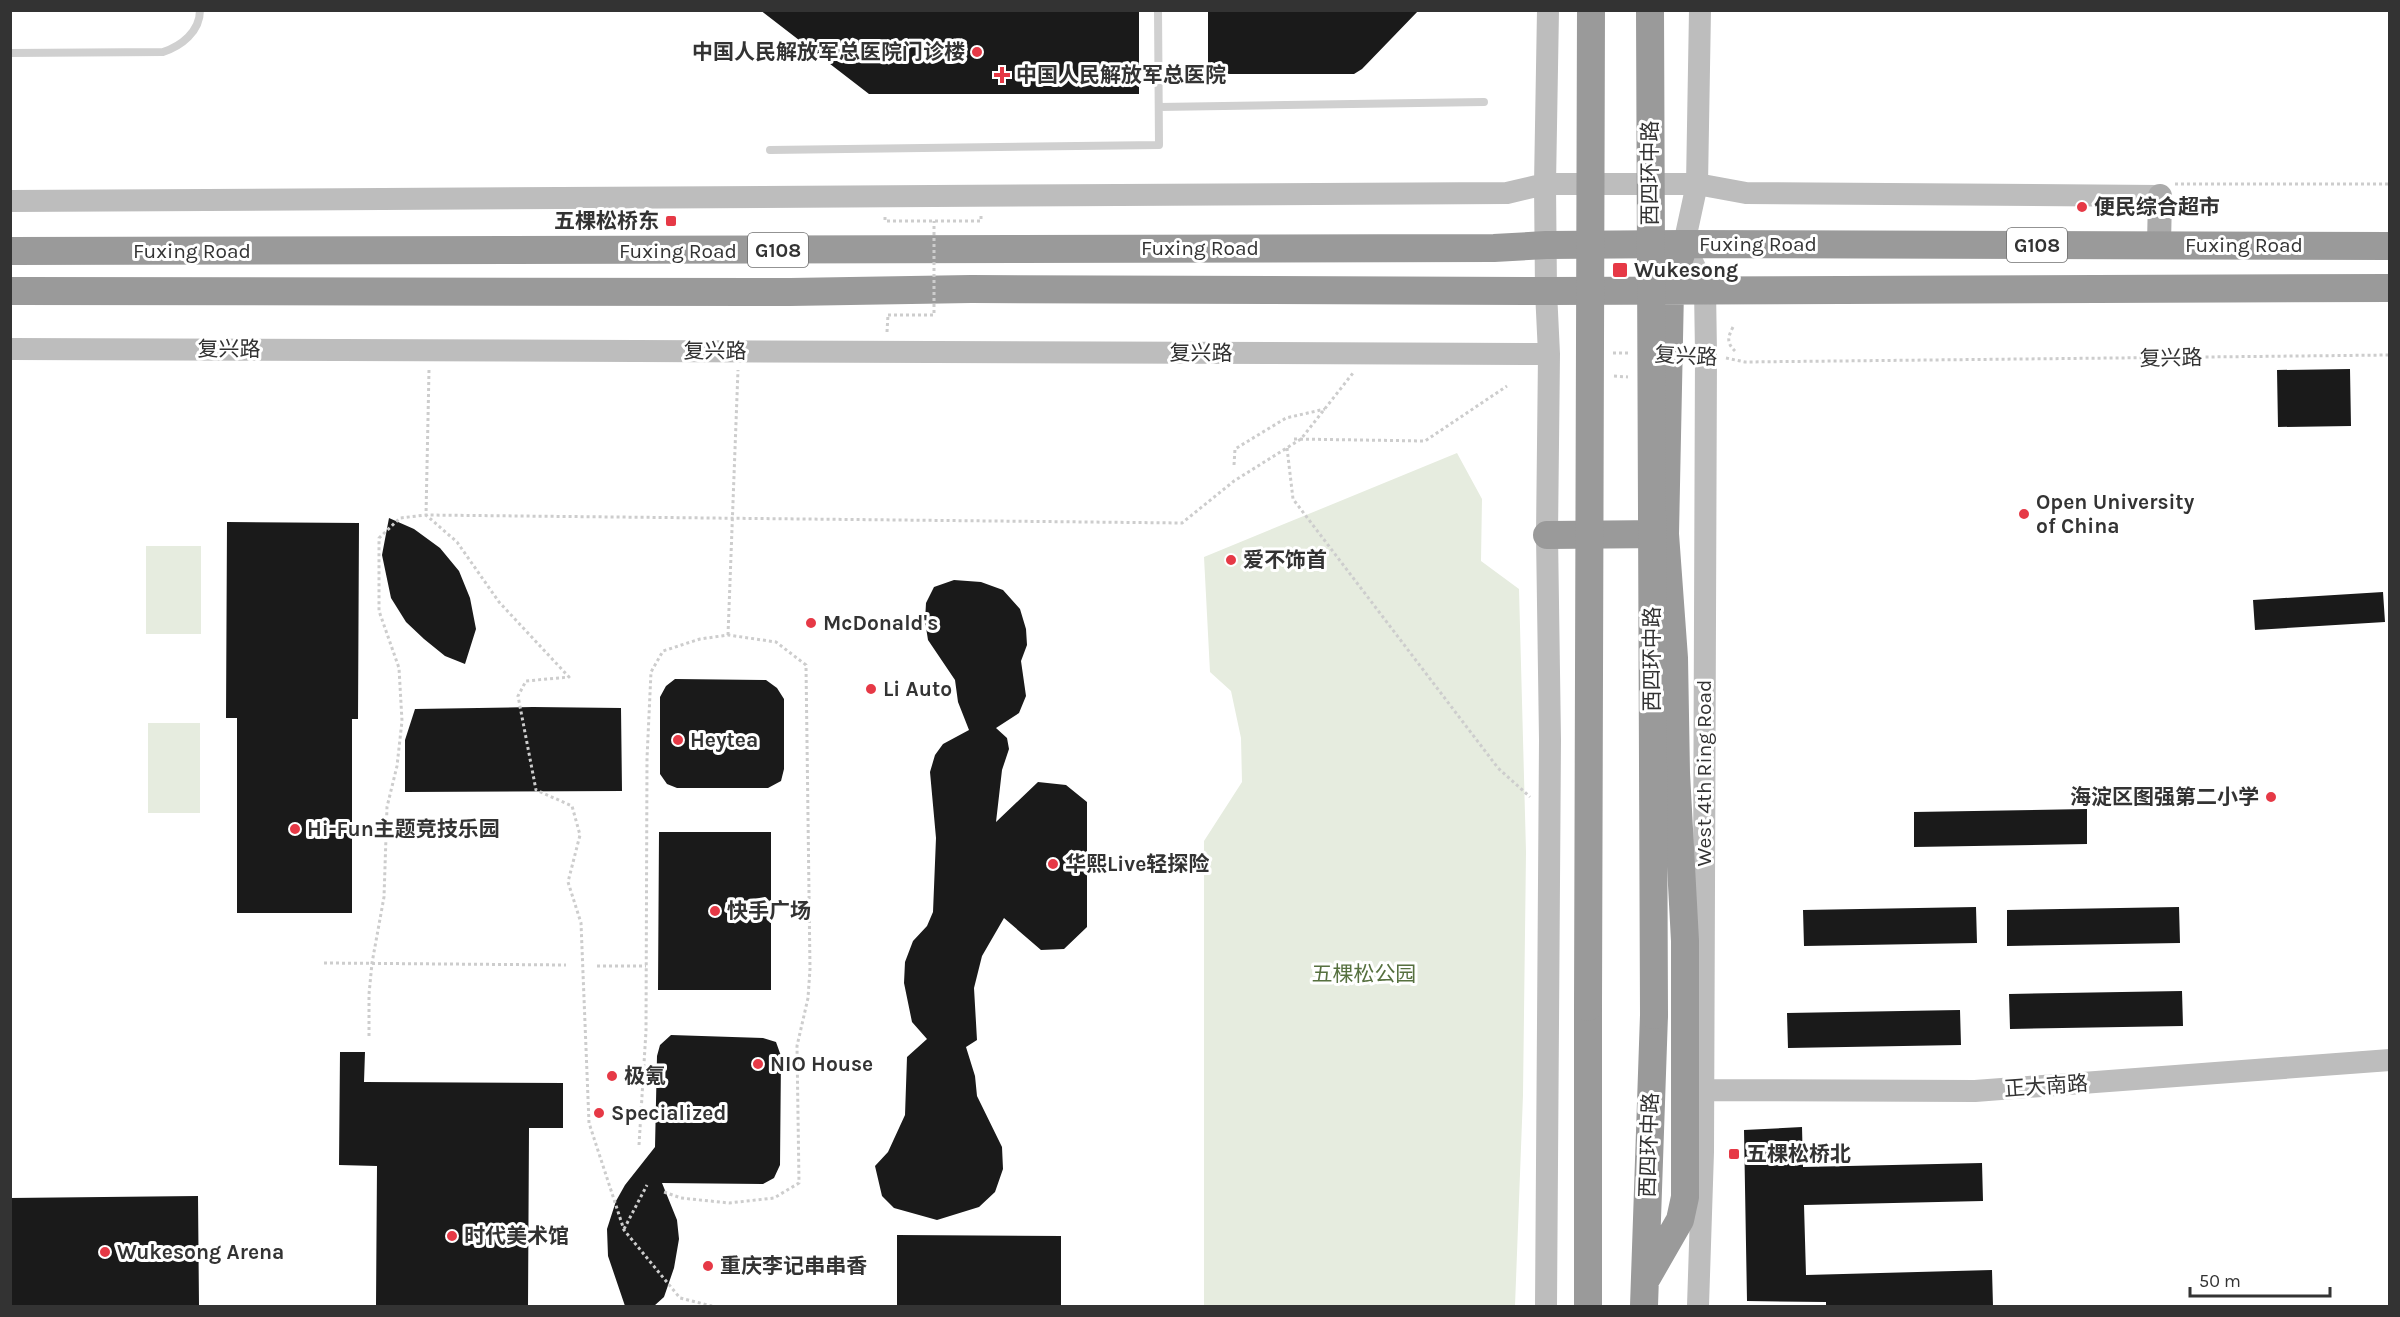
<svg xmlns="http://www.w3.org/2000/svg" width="2400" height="1317" font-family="Karla,'Noto Sans SC',sans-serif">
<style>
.green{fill:#e6ecdf}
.building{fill:#1a1a1a}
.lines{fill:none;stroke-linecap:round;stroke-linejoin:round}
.path{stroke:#cdcdcd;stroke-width:3;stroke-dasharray:3 3;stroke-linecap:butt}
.lane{stroke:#d0d0d0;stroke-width:8}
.secondary{stroke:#bdbdbd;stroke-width:22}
.primary{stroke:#ababab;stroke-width:24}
.highway{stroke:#9a9a9a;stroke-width:28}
.path-bridge{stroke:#cdcdcd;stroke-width:3;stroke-dasharray:3 3;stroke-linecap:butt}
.highway-bridge{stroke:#9a9a9a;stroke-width:28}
.poi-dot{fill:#e63946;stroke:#fff;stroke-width:2}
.labels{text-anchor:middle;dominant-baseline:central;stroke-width:6;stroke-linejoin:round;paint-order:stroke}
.shield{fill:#fff;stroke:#707070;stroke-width:1.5}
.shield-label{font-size:20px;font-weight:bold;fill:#333}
.poi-label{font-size:21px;font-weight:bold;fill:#333;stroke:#fff;text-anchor:start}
.street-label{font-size:21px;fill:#333;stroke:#fff}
.park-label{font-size:21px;fill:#56703f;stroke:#fff}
</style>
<rect width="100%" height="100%" fill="#fff"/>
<!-- green -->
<path class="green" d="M 1457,453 L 1482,499 L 1481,561 L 1519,589 L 1526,852 L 1523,1095 L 1515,1306 L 1204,1306 L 1204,841 L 1242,782 L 1241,738 L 1231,691 L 1210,672 L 1204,557 Z
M 146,546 L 201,546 L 201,634 L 146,634 Z
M 148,723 L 200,723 L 200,813 L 148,813 Z"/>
<!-- building -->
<path class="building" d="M 760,10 L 1139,10 L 1139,94 L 869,94 Z
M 1208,10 L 1419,10 L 1362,69 L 1354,74 L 1208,74 Z
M 2350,369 L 2351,426 L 2278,427 L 2277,370 Z
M 389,518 L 414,529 L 440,548 L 459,571 L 470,598 L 476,629 L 465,664 L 445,656 L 424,639 L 406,622 L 391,598 L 382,555 Z
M 227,522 L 359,523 L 358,719 L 352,719 L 352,913 L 237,913 L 237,718 L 226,718 Z
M 954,580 L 981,582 L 1003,590 L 1020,609 L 1026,629 L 1027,645 L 1021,661 L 1026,696 L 1019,713 L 996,728 L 1007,738 L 1009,749 L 1002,770 L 996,822 L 1038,782 L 1066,785 L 1087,802 L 1087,927 L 1064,949 L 1041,950 L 1004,918 L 982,956 L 974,988 L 977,1040 L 966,1047 L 975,1076 L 977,1096 L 1002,1147 L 1003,1169 L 995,1192 L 979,1207 L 937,1220 L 894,1208 L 882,1196 L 875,1166 L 888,1152 L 905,1115 L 907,1057 L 927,1039 L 912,1022 L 904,983 L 905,962 L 913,941 L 927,926 L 933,912 L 936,838 L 930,772 L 935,755 L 943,744 L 969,730 L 958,702 L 955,680 L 928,640 L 925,621 L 926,603 L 934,587 Z
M 2383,592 L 2385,622 L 2255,630 L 2253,600 Z
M 675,679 L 766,680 L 777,688 L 784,699 L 784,769 L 781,781 L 768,788 L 677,788 L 667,784 L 660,774 L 660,697 L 666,686 Z
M 533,707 L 621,708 L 622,791 L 405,792 L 405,740 L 415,709 Z
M 2087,809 L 2087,844 L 1914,847 L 1914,812 Z
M 659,832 L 771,832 L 771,990 L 658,990 Z
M 1976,907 L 1977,943 L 1804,946 L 1803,910 Z
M 2179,907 L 2180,943 L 2007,946 L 2007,910 Z
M 2182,991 L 2183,1026 L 2010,1029 L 2009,994 Z
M 1960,1010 L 1961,1045 L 1788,1048 L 1787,1013 Z
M 671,1035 L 763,1038 L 776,1042 L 781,1056 L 780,1165 L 774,1178 L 763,1184 L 662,1183 L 677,1220 L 679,1239 L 674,1268 L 664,1297 L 654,1306 L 625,1306 L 608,1256 L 607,1229 L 616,1201 L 625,1185 L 655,1147 L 657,1056 L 660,1045 Z
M 340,1052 L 365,1052 L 364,1082 L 563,1083 L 563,1128 L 529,1128 L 528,1306 L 376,1306 L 377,1166 L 339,1165 Z
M 1802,1127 L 1803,1167 L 1982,1163 L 1983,1201 L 1804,1205 L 1806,1275 L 1992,1270 L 1993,1306 L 1826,1306 L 1826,1302 L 1747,1301 L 1744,1130 Z
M 198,1196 L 199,1306 L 10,1306 L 10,1198 Z
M 897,1235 L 1061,1236 L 1061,1306 L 897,1306 Z"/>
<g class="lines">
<!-- path -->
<path class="path" d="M 2175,184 L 2390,184
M 885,217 L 885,221 L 981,221 L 981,216
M 1733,327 C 1728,337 1726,342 1735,351
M 887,332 L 888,315
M 1613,353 L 1630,353
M 1726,358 L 1745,362 L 2390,355
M 429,370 L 426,515 L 457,542 L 499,602 L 569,677 L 526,681 L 518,696 L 536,790 L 572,806 L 580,835 L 568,882 L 581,923 L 589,1123 L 624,1230 L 680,1298 L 712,1306
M 1614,376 L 1628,377
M 1294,439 L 1425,441 L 1507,386
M 1287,448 L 1293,499 L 1498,768 L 1530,797
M 1234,465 L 1235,449 L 1286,418 L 1325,409
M 728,635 L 738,370
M 324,963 L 566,965
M 597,966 L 646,966
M 369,1036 L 369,994 L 372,963 L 384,897 L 387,807 L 397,766 L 402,721 L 399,668 L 379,611 L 379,538 L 400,518 L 426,515 L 1182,523 L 1234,481 L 1301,439 L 1353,373
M 639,1145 L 646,1031 L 647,758 L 651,672 L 663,651 L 700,639 L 728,635 L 776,642 L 806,665 L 810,969 L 808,998 L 797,1046 L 799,1183 L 774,1198 L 729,1203 L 681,1198 L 664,1192
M 624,1229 L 647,1185"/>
<!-- lane -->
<path class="lane" d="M 10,53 L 163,52 C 181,46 200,32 200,10
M 1159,107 L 1484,102
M 770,150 L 1159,145 L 1158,10"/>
<!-- secondary -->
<path class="secondary" d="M 10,201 L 1507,193 L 1545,184 L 1697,184 L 1746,193 L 2160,196
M 10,349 L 1549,354
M 1702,1090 L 1975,1091 L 2390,1060
M 1546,1306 L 1550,740 L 1547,535 L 1549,354 L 1546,291 L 1545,184 L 1548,10
M 1698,1306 L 1703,1152 L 1706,353 L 1705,289 L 1684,244 L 1697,184 L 1700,10"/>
<!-- primary -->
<path class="primary" d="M 2159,245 L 2160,196"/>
<!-- highway -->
<path class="highway" d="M 10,251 L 1494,248 L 1546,245 L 1684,244 L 2390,246
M 10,291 L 790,292 L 971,289 L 1546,291 L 2390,288
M 1547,535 L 1665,534
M 1588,1007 L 1588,1306
M 1645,1281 L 1680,1220 L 1685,1197 L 1685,941 L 1676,773 L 1674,658 L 1665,534 L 1670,290 L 1684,244
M 1644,1306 L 1654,1015"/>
<!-- path-bridge -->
<path class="path-bridge" d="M 888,315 L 934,315 L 934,221"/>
<!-- highway-bridge -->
<path class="highway-bridge" d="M 1650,10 L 1654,1015
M 1588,1007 L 1591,10"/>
</g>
<!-- markers -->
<g class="poi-dot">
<circle cx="977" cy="52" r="6"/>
<path d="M999 66h6v6h6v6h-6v6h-6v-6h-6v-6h6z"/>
<circle cx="2082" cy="207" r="6"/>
<rect x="665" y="215" width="12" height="12" rx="3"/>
<rect x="1612" y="262" width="16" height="16" rx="3"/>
<circle cx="2024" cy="514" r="6"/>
<circle cx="1231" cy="560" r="6"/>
<circle cx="811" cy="623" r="6"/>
<circle cx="871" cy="689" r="6"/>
<circle cx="678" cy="740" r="6"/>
<circle cx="2271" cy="797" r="6"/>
<circle cx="295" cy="829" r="6"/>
<circle cx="1053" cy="864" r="6"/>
<circle cx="715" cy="911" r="6"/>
<circle cx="758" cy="1064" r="6"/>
<circle cx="612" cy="1076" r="6"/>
<circle cx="599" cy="1113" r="6"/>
<rect x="1728" y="1148" width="12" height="12" rx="3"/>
<circle cx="452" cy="1236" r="6"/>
<circle cx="105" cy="1252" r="6"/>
<circle cx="708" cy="1266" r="6"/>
</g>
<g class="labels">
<!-- shield labels -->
<g class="shield">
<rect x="2007" y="228" width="60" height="34" rx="4.5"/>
<rect x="748" y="233" width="60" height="34" rx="4.5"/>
</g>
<g class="shield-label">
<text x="2037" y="245">G108</text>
<text x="778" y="250">G108</text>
</g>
<!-- poi labels -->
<g class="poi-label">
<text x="965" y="52" text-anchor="end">中国人民解放军总医院门诊楼</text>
<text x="1016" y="75">中国人民解放军总医院</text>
<text x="2094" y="207">便民综合超市</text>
<text x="659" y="221" text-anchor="end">五棵松桥东</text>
<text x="1634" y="270">Wukesong</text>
<text x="2036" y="502">Open University<tspan x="2036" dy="24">of China</tspan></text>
<text x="1243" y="560">爱不饰首</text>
<text x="823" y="623">McDonald's</text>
<text x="883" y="689">Li Auto</text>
<text x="690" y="740">Heytea</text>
<text x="2259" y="797" text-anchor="end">海淀区图强第二小学</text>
<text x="307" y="829">Hi-Fun主题竞技乐园</text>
<text x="1065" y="864">华熙Live轻探险</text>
<text x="727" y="911">快手广场</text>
<text x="770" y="1064">NIO House</text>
<text x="624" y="1076">极氪</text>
<text x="611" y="1113">Specialized</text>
<text x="1746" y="1154">五棵松桥北</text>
<text x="464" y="1236">时代美术馆</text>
<text x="117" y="1252">Wukesong Arena</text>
<text x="720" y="1266">重庆李记串串香</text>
</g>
<!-- street labels -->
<g class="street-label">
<text transform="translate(1650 173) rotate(-90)">西四环中路</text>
<text x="1758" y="244">Fuxing Road</text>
<text x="2244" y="245">Fuxing Road</text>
<text x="1200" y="248">Fuxing Road</text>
<text x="192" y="251">Fuxing Road</text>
<text x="678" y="251">Fuxing Road</text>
<text x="229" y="349">复兴路</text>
<text x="715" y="351">复兴路</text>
<text x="1201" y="353">复兴路</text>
<text transform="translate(1686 356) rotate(3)">复兴路</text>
<text transform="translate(2171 358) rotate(-1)">复兴路</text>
<text transform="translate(1652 659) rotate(-90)">西四环中路</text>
<text transform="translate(1704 773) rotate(-90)">West 4th Ring Road</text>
<text transform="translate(2046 1086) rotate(-4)">正大南路</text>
<text transform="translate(1649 1145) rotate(-88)">西四环中路</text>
</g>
<!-- park labels -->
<g class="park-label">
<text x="1364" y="974">五棵松公园</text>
</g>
</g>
<!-- border -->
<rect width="2400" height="1317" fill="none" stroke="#333333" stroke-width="24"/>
<!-- scale -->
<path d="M2190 1287v9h140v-9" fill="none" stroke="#333333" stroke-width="3"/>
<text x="2199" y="1287" font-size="18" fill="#333333" stroke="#ffffff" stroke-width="4.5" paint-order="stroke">50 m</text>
</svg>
